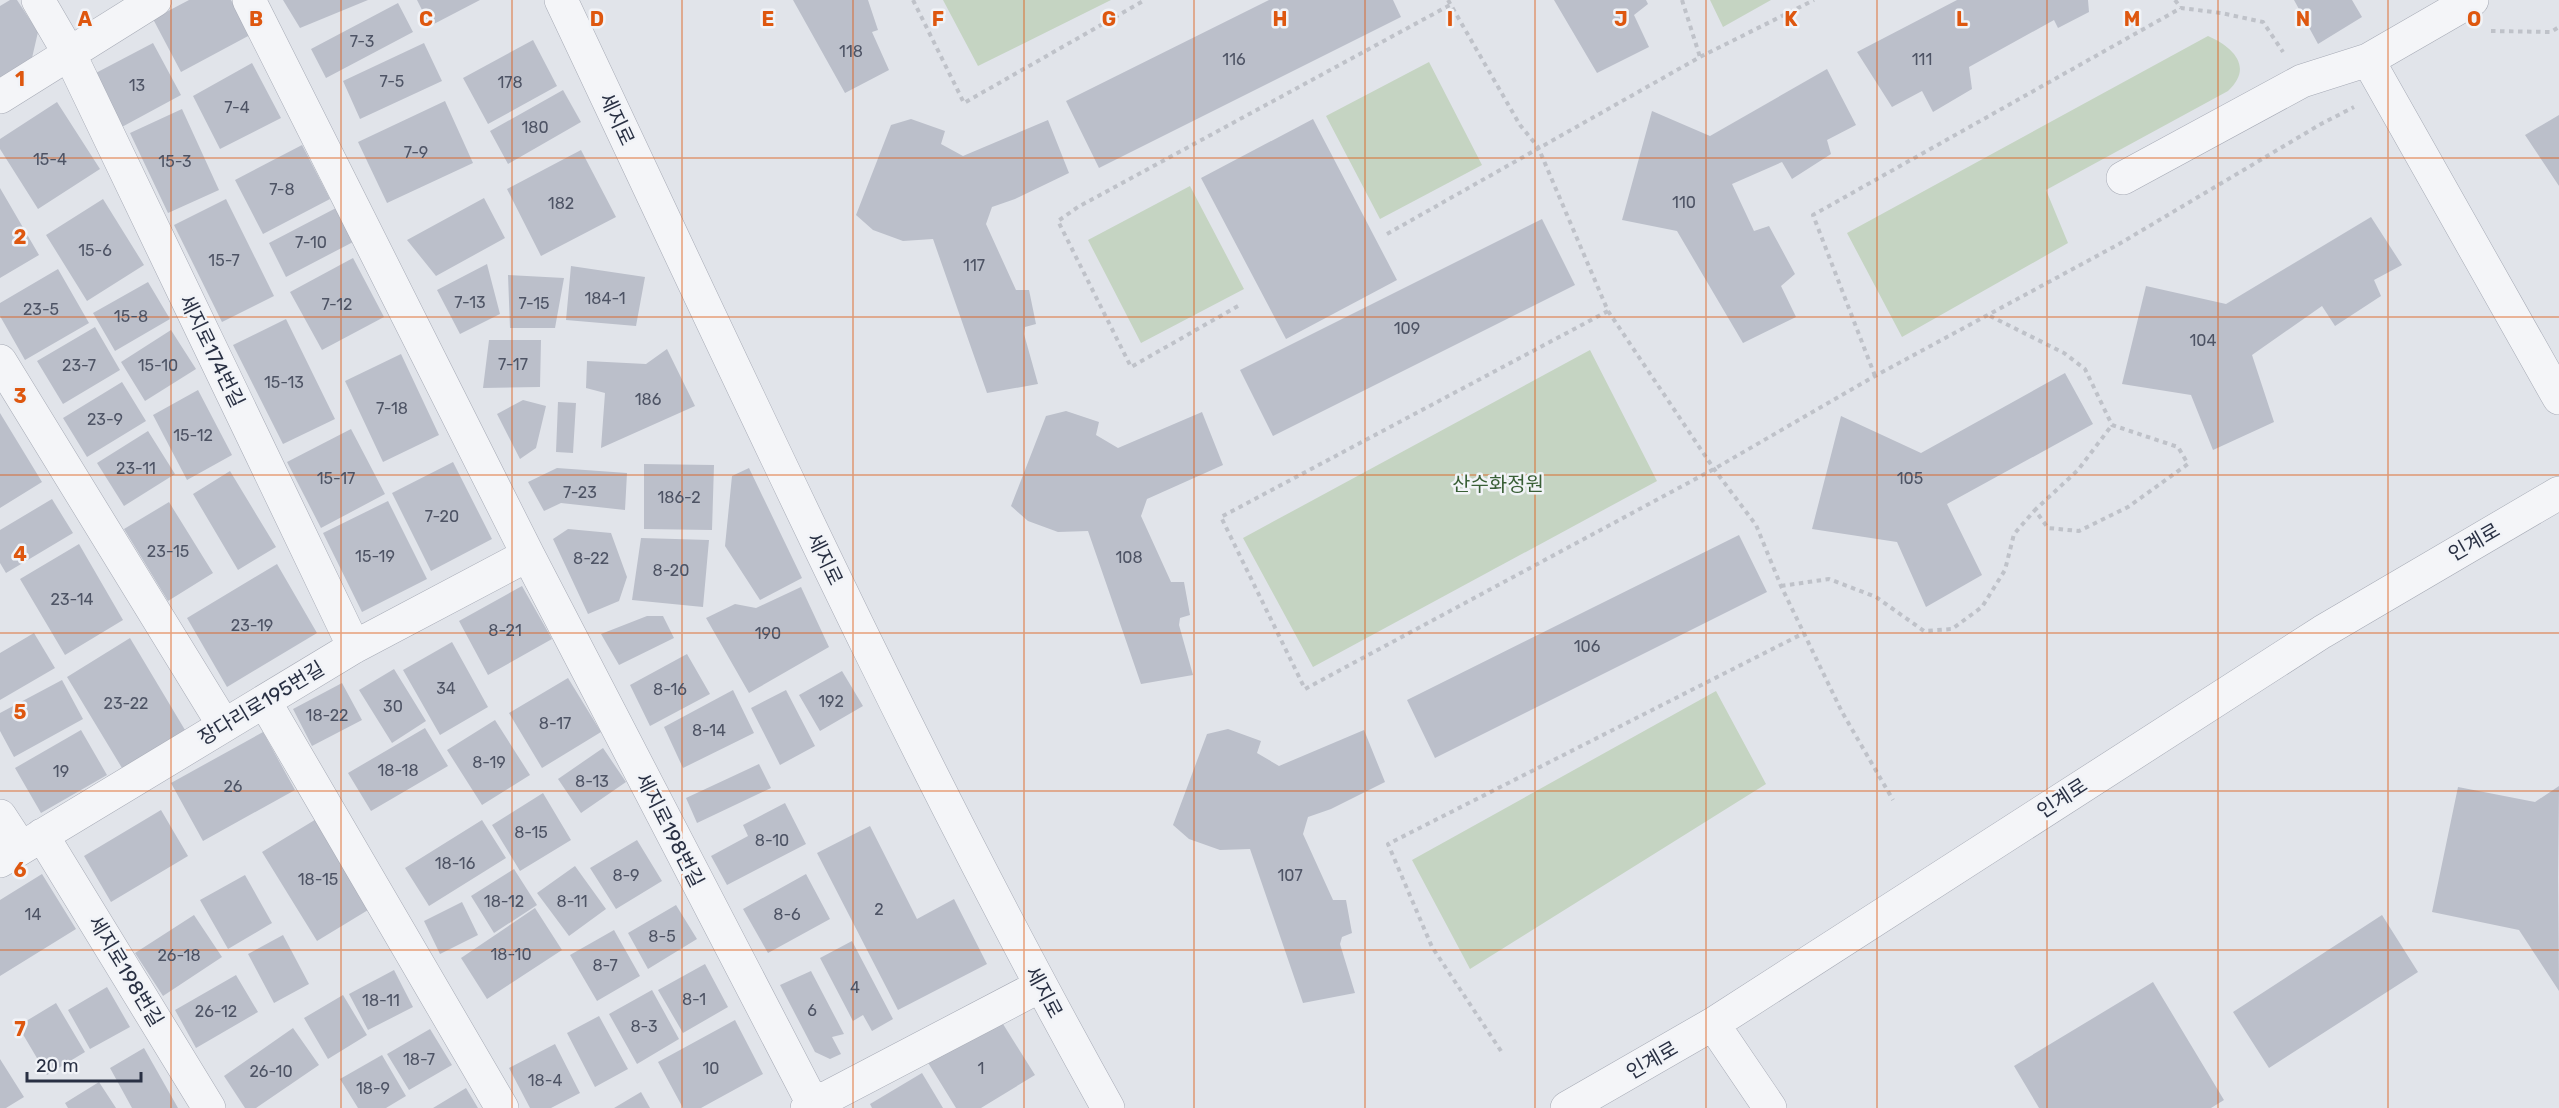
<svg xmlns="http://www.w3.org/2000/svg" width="2559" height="1108" font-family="Rubik,'Noto Sans KR',sans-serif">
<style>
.green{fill:#c5d4c2}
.building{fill:#bbbfca}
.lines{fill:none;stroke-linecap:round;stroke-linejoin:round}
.minor-casing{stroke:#a6aab5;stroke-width:34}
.path{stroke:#bfc2c9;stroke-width:4;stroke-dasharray:4.5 4.5;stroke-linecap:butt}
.minor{stroke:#f4f5f8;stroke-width:33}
.grid{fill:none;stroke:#de570f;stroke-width:1.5;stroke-opacity:0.55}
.labels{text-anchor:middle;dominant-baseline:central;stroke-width:5;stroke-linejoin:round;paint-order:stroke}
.number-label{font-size:16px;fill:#4e5465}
.street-label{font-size:20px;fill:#293043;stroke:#f1f3f7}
.park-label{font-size:20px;fill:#395f36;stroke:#f1f3f7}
.grid-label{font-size:20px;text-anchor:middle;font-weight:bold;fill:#de570f;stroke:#f1f3f7;stroke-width:5;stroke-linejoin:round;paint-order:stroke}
</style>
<rect width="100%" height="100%" fill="#e1e4ea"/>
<!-- green -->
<path class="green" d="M 943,0 L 1111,0 L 978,66 Z
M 1710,0 L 1771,0 L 1723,27 Z
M 2208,36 C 2233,47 2254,67 2228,91 L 2046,190 L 2068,243 L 1902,337 L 1847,233 Z
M 1429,62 L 1482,165 L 1380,219 L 1326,116 Z
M 1190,186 L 1244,289 L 1141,343 L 1088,240 Z
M 1590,350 L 1657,481 L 1313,667 L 1243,538 Z
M 1716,691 L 1766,784 L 1470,969 L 1412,860 Z"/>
<!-- building -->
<path class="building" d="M 10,0 L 17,0 L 38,32 L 32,58 L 0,79 L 0,6 Z
M 189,0 L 231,0 L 250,35 L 181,72 L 153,19 Z
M 283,0 L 368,0 L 300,28 Z
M 417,0 L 480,0 L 430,26 Z
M 793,0 L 868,0 L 878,30 L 872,32 L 889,70 L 845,93 Z
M 1269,0 L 1393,0 L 1401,17 L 1099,168 L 1066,101 Z
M 1554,0 L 1646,0 L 1648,4 L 1634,15 L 1649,47 L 1597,73 Z
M 1957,0 L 2088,0 L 2089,12 L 2058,28 L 2054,20 L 1969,67 L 1972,89 L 1933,112 L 1922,91 L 1892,107 L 1857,52 Z
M 2294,0 L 2352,0 L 2362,17 L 2318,44 Z
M 398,3 L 413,32 L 326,78 L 311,49 Z
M 533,40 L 557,86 L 488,124 L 463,78 Z
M 153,43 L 181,95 L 120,128 L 92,75 Z
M 424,43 L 442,81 L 360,119 L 343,81 Z
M 252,63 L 281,118 L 220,149 L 193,96 Z
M 1827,69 L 1856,125 L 1827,140 L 1831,154 L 1792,179 L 1782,162 L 1732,184 L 1754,231 L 1769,226 L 1795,274 L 1781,286 L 1796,317 L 1743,343 L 1677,231 L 1622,220 L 1652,111 L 1710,136 Z
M 563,90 L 581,122 L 508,164 L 490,131 Z
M 445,101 L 473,163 L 387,203 L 358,142 Z
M 57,102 L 100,169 L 38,209 L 0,149 L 0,139 Z
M 182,109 L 219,190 L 168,213 L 130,133 Z
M 2559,115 L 2559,186 L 2525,135 Z
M 911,119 L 945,131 L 941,144 L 963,156 L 1048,120 L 1069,173 L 1015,199 L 992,207 L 986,224 L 1016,290 L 1029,290 L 1036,324 L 1025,327 L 1024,334 L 1038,384 L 987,393 L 933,239 L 903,241 L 873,230 L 856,215 L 891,125 Z
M 1313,119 L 1397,280 L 1286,339 L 1201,178 Z
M 302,145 L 330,199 L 263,234 L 235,180 Z
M 581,150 L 616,217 L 541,256 L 507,189 Z
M 0,188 L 39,255 L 0,278 Z
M 484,198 L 505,238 L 436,276 L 407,240 Z
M 103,199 L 144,265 L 87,301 L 46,235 Z
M 226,199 L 274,296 L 222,322 L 174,225 Z
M 336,208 L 353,242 L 286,277 L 269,243 Z
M 2371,217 L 2402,265 L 2374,280 L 2381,296 L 2335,326 L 2322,306 L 2252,355 L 2274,422 L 2213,450 L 2191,395 L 2122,384 L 2146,286 L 2226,304 Z
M 1542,219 L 1575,285 L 1273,436 L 1240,370 Z
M 353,258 L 384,317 L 322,350 L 290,292 Z
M 487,264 L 500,314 L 460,334 L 437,290 Z
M 571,266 L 645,277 L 636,326 L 566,320 Z
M 58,269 L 89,323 L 25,360 L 0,316 L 0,303 Z
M 508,275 L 564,278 L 555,328 L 510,328 Z
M 148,282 L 170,319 L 115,351 L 93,313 Z
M 286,319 L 335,419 L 283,444 L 233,345 Z
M 95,327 L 120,370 L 63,404 L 37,361 Z
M 171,330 L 196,369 L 145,401 L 121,362 Z
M 489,340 L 541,340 L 540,387 L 483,388 Z
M 667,349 L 695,406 L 601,448 L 605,393 L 586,388 L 587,361 L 646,364 Z
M 401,354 L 439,435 L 383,462 L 345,381 Z
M 2065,373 L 2093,424 L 1947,504 L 1982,575 L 1926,607 L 1897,542 L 1812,529 L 1841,416 L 1921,453 Z
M 122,382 L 146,421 L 87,457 L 63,418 Z
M 198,390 L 232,455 L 187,480 L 153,415 Z
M 523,400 L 546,406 L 536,448 L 520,459 L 497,414 Z
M 558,402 L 576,403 L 573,453 L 556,452 Z
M 1066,411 L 1099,422 L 1096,435 L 1118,448 L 1202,412 L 1223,465 L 1147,499 L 1141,516 L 1171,582 L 1184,582 L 1190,615 L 1180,618 L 1179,625 L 1193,675 L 1141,684 L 1088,531 L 1058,532 L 1028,521 L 1011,506 L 1046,416 Z
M 0,413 L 42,482 L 0,508 Z
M 351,429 L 385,494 L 321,528 L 287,462 Z
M 148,431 L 175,474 L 124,506 L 97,463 Z
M 453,462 L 492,539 L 431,571 L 392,493 Z
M 644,464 L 714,465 L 712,530 L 644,529 Z
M 557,468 L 627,473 L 625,510 L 561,503 L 544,511 L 528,482 Z
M 749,468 L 802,578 L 760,600 L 725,546 L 732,476 Z
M 230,471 L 276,547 L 238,570 L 193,494 Z
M 52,499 L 73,533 L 6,573 L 0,563 L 0,530 Z
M 388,501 L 427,579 L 362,612 L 323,533 Z
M 169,502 L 213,573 L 168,601 L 124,529 Z
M 568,529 L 611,533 L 627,577 L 619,601 L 588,614 L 553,539 Z
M 1739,535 L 1767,592 L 1435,758 L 1407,700 Z
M 641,538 L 709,540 L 703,607 L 632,600 Z
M 79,544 L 123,620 L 65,655 L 20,579 Z
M 277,564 L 317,633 L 227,687 L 187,618 Z
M 522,586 L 552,639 L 488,675 L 459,621 Z
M 801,587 L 829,647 L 749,693 L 706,618 L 735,604 L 756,608 Z
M 647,616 L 663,616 L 674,638 L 619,665 L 601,634 Z
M 34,633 L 55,668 L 0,700 L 0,653 Z
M 130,638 L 185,730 L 122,768 L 67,677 Z
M 452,642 L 488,707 L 440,735 L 403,670 Z
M 687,654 L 710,694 L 650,726 L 630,685 Z
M 394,669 L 426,721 L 392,743 L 359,690 Z
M 842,671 L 863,706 L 820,731 L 799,695 Z
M 568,678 L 601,732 L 542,768 L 509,713 Z
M 62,680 L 83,719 L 14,757 L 0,731 L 0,713 Z
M 342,683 L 362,720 L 312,746 L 293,709 Z
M 733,690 L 754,733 L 683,768 L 664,727 Z
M 786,690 L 815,746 L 780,765 L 751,708 Z
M 495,720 L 530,775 L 482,805 L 447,750 Z
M 425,728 L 448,766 L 371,811 L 348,773 Z
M 1228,729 L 1261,741 L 1257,753 L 1279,766 L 1364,730 L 1385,782 L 1331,809 L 1308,817 L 1303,834 L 1333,900 L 1346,900 L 1352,933 L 1342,937 L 1340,944 L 1355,993 L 1303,1003 L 1250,849 L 1220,850 L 1189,839 L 1173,825 L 1207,734 Z
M 81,730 L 107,775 L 41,813 L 15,768 Z
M 263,732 L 295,790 L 203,841 L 171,783 Z
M 603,748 L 626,782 L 581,813 L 558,779 Z
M 759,764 L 771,788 L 697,823 L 686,798 Z
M 2559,786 L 2558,877 L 2559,991 L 2519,930 L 2432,912 L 2458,787 L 2535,802 Z
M 543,793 L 571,840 L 520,871 L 492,825 Z
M 785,803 L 806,844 L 727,885 L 711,856 L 748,836 L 743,825 Z
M 161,810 L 188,856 L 111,902 L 84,856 Z
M 318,818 L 373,907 L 317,941 L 262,852 Z
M 482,820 L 506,858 L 429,906 L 405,868 Z
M 870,826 L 917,919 L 954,899 L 987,964 L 898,1010 L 817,853 Z
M 637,840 L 662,881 L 616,909 L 590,868 Z
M 575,866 L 606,909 L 569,936 L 537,893 Z
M 514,869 L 537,905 L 494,933 L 471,896 Z
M 42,874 L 76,929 L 0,976 L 0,900 Z
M 806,874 L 830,919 L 768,953 L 743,909 Z
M 245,875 L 272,923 L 228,949 L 200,900 Z
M 462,902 L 478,935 L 440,954 L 424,921 Z
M 676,905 L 697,939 L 648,969 L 628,933 Z
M 535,908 L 562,950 L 487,999 L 461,958 Z
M 194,915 L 222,957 L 163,996 L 135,953 Z
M 2382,915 L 2418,972 L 2269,1068 L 2233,1012 Z
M 614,930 L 640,976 L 597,1001 L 570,955 Z
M 283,935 L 309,984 L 274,1003 L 248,954 Z
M 852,941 L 893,1019 L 872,1031 L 863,1015 L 853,1021 L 820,958 Z
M 705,964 L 728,1007 L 683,1033 L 658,990 Z
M 394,970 L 413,1007 L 368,1030 L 349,994 Z
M 811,971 L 844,1034 L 832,1037 L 841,1054 L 830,1059 L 815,1052 L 780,985 Z
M 236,975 L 258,1012 L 196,1048 L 175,1010 Z
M 2153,982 L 2224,1100 L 2211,1108 L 2039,1108 L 2014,1066 Z
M 107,987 L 130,1027 L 90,1049 L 68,1010 Z
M 652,990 L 679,1039 L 637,1064 L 609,1014 Z
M 343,995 L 367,1035 L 328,1059 L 304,1018 Z
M 56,1003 L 85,1052 L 47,1075 L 18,1026 Z
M 599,1016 L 628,1069 L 595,1087 L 567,1033 Z
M 998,1016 L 1035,1075 L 981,1108 L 956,1108 L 927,1061 Z
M 735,1020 L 763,1074 L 701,1108 L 683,1108 L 658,1062 Z
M 293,1028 L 319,1065 L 256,1108 L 245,1108 L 224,1076 Z
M 430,1029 L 452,1065 L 409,1090 L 387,1054 Z
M 555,1044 L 580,1093 L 551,1108 L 530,1108 L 509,1068 Z
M 144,1048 L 178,1108 L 132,1108 L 110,1068 Z
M 382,1055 L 406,1096 L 386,1108 L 358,1108 L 340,1079 Z
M 0,1059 L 24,1097 L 6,1108 L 0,1108 Z
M 922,1073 L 943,1108 L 872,1108 L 870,1104 Z
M 99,1082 L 116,1108 L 68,1108 L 65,1103 Z
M 466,1088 L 478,1108 L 433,1108 Z
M 641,1092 L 650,1108 L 614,1108 Z"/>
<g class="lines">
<!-- minor casing -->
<g class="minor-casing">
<path id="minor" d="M 38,0 L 70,55 L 354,647
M 249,0 L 528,555 L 813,1104
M 561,0 C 737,372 907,748 1108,1108
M 2472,0 L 2368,60 L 2559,398
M 0,97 L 155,0
M 2123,178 L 2302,81 L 2368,60
M 0,361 L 223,724
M 265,702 L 502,1108
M 0,816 L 21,848
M 42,835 L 209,1108
M 0,861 L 354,647 L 528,555
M 1713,1024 L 1770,1108
M 807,1108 L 1040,986
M 1567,1108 L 1713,1024 L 2322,632 L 2559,493"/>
</g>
<!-- path -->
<path class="path" d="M 913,0 L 964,103 L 1145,0
M 1448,0 L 1520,125 L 1538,147 L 1608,311 L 1714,469 L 1756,525 L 1781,586 L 1842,712 L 1893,800
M 1682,0 L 1700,57
M 2175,0 L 2181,8
M 2491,31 L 2551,32 L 2559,27
M 1387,234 L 1700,57 L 1814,0
M 1238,306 L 1131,367 L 1058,221 L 1078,207 L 1450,5
M 1608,311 L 1221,517 L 1305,689 L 1714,469 L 1875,376 L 2119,244 L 2321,124 L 2354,107
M 1990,316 L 2064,353 L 2085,369 L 2112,425 L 2178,447 L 2188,464 L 2128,507 L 2079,531 L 2048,528 L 2035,510 L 2078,470 L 2112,425
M 1875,376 L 1813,215 L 2181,8 L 2221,13 L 2263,22 L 2283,52
M 1781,586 L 1829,579 L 1876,597 L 1924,631 L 1952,629 L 1982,607 L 2005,570 L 2014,534 L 2035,510
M 1501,1051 L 1432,947 L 1388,844 L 1804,633"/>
<!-- minor -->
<use href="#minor" class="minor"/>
</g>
<!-- grid -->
<path class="grid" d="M 171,0 L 171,1108M 341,0 L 341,1108M 512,0 L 512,1108M 682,0 L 682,1108M 853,0 L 853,1108M 1024,0 L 1024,1108M 1194,0 L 1194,1108M 1365,0 L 1365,1108M 1535,0 L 1535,1108M 1706,0 L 1706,1108M 1877,0 L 1877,1108M 2047,0 L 2047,1108M 2218,0 L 2218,1108M 2388,0 L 2388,1108M 0,158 L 2559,158M 0,317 L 2559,317M 0,475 L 2559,475M 0,633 L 2559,633M 0,791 L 2559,791M 0,950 L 2559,950"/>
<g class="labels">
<!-- number labels -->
<g class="number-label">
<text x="362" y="41">7-3</text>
<text x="851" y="51">118</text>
<text x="1234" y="59">116</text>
<text x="1922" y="59">111</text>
<text x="392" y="81">7-5</text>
<text x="510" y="82">178</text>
<text x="137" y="85">13</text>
<text x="237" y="107">7-4</text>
<text x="535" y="127">180</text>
<text x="416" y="152">7-9</text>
<text x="50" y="159">15-4</text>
<text x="175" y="161">15-3</text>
<text x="282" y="189">7-8</text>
<text x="1684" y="202">110</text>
<text x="561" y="203">182</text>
<text x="311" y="242">7-10</text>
<text x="95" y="250">15-6</text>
<text x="224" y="260">15-7</text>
<text x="974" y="265">117</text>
<text x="605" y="298">184-1</text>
<text x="470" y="302">7-13</text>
<text x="534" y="303">7-15</text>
<text x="337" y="304">7-12</text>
<text x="41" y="309">23-5</text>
<text x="131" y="316">15-8</text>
<text x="1407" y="328">109</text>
<text x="2203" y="340">104</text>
<text x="513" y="364">7-17</text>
<text x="79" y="365">23-7</text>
<text x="158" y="365">15-10</text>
<text x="284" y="382">15-13</text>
<text x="648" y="399">186</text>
<text x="392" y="408">7-18</text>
<text x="105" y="419">23-9</text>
<text x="193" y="435">15-12</text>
<text x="136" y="468">23-11</text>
<text x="336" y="478">15-17</text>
<text x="1910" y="478">105</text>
<text x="580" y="492">7-23</text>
<text x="679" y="497">186-2</text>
<text x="442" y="516">7-20</text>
<text x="168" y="551">23-15</text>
<text x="375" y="556">15-19</text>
<text x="1129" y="557">108</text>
<text x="591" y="558">8-22</text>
<text x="671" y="570">8-20</text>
<text x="72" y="599">23-14</text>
<text x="252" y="625">23-19</text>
<text x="505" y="630">8-21</text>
<text x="768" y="633">190</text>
<text x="1587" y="646">106</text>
<text x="446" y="688">34</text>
<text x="670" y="689">8-16</text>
<text x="831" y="701">192</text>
<text x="126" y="703">23-22</text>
<text x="393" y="706">30</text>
<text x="327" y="715">18-22</text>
<text x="555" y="723">8-17</text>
<text x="709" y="730">8-14</text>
<text x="489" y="762">8-19</text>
<text x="398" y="770">18-18</text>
<text x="61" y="771">19</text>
<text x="592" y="781">8-13</text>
<text x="233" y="786">26</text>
<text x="531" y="832">8-15</text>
<text x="772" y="840">8-10</text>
<text x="455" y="863">18-16</text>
<text x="626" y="875">8-9</text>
<text x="1290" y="875">107</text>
<text x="318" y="879">18-15</text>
<text x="504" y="901">18-12</text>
<text x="572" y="901">8-11</text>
<text x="879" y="909">2</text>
<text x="33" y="914">14</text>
<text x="787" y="914">8-6</text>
<text x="662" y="936">8-5</text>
<text x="511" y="954">18-10</text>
<text x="179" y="955">26-18</text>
<text x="605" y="965">8-7</text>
<text x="855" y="987">4</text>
<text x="694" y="999">8-1</text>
<text x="381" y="1000">18-11</text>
<text x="812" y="1010">6</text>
<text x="216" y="1011">26-12</text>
<text x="644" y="1026">8-3</text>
<text x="419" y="1059">18-7</text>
<text x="711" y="1068">10</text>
<text x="981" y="1068">1</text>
<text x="271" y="1071">26-10</text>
<text x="545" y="1080">18-4</text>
<text x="373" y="1088">18-9</text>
</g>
<!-- street labels -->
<g class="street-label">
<text transform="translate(617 119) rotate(65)">세지로</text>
<text transform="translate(212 351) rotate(64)">세지로174번길</text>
<text transform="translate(2474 542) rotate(-30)">인계로</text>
<text transform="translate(825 559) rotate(64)">세지로</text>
<text transform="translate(261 703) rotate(-31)">장다리로195번길</text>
<text transform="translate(2062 798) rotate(-33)">인계로</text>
<text transform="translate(670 830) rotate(63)">세지로198번길</text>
<text transform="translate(126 971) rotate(59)">세지로198번길</text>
<text transform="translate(1044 992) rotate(62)">세지로</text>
<text transform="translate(1652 1060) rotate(-30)">인계로</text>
</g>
<!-- park labels -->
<g class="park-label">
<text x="1498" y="484">산수화정원</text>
</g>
</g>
<g class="grid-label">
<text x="85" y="26">A</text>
<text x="256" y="26">B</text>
<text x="426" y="26">C</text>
<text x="597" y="26">D</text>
<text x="768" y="26">E</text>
<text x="938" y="26">F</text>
<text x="1109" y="26">G</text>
<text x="1280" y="26">H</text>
<text x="1450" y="26">I</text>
<text x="1621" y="26">J</text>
<text x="1791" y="26">K</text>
<text x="1962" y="26">L</text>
<text x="2132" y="26">M</text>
<text x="2303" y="26">N</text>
<text x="2474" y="26">O</text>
<text x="20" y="86">1</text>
<text x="20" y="244">2</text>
<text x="20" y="403">3</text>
<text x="20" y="561">4</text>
<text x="20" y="719">5</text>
<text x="20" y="877">6</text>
<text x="20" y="1036">7</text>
</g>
<!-- scale -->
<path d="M27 1072v9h114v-9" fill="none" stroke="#293043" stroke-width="3"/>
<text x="36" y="1072" font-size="18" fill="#293043" stroke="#f1f3f7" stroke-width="4.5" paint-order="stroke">20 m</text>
</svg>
